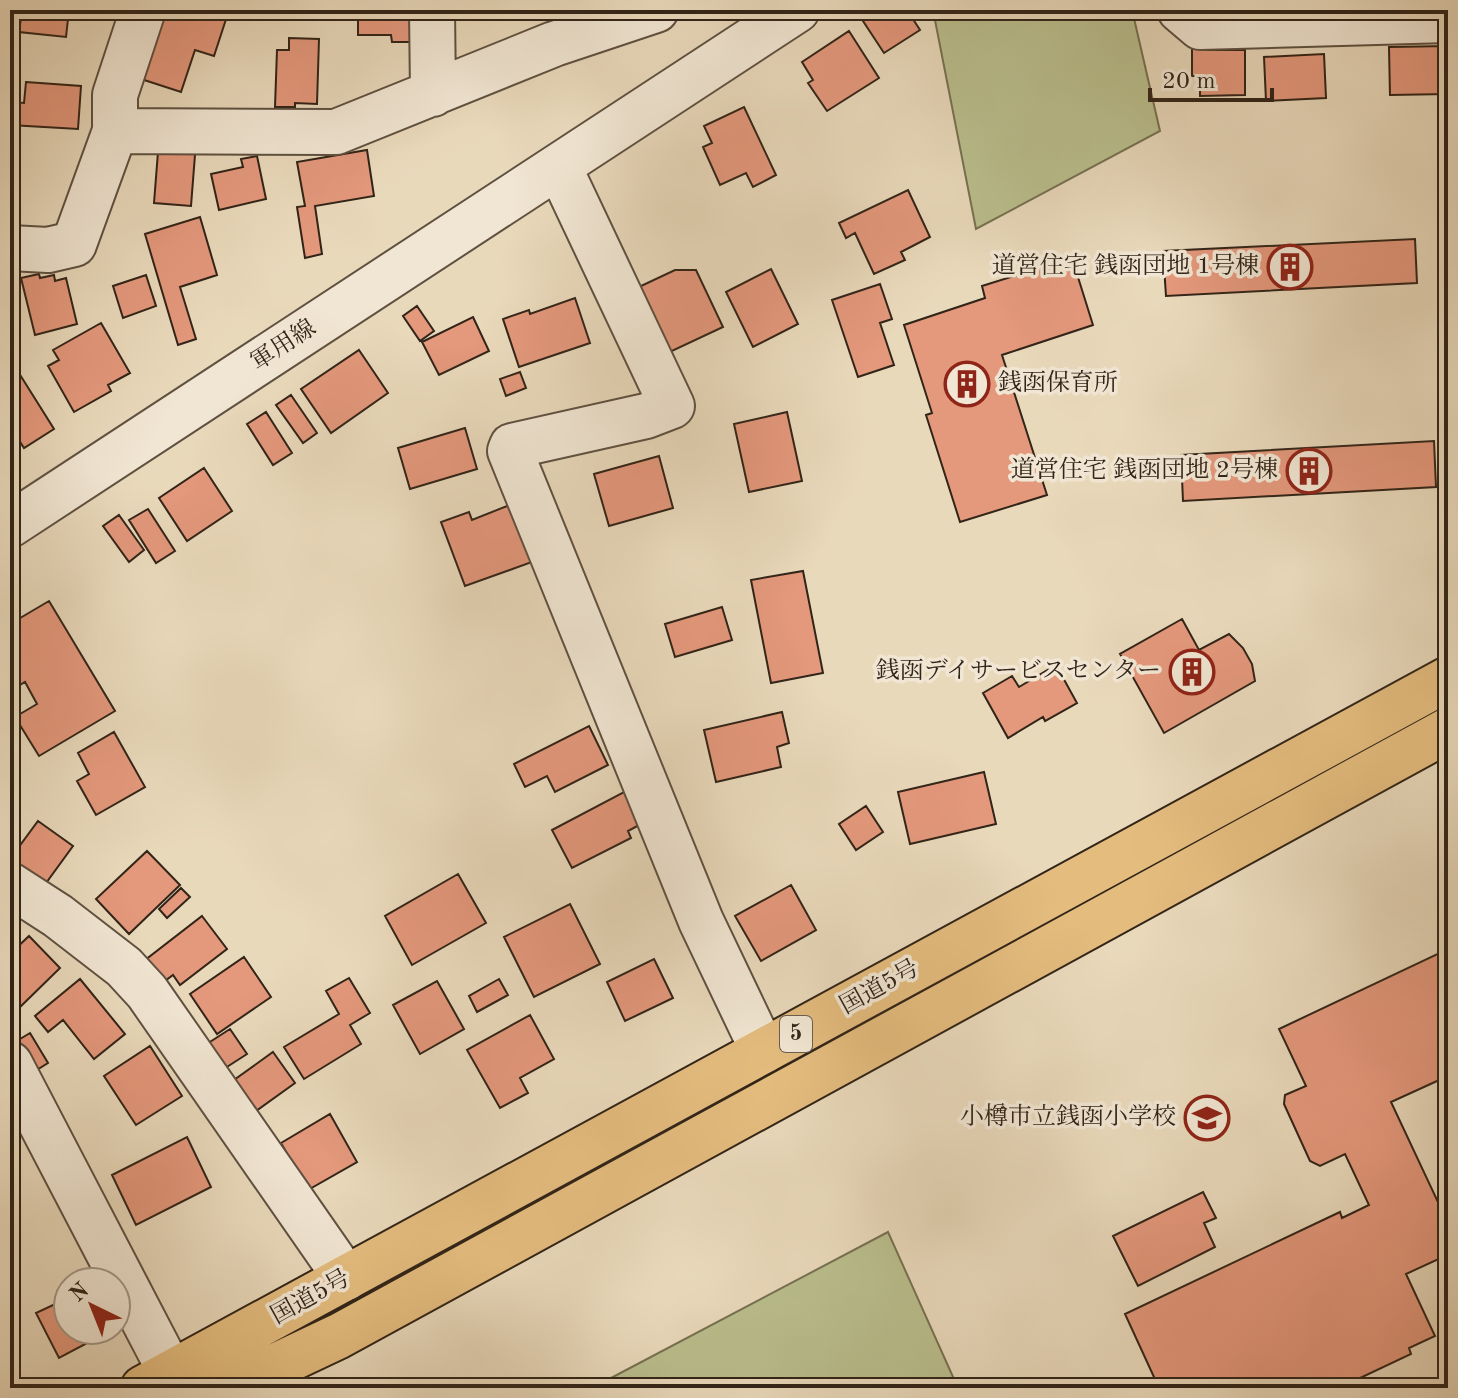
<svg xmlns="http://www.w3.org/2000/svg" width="1458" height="1398" font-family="'Old Standard TT','Noto Serif JP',serif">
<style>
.green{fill:#babe8d;stroke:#767152;stroke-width:2}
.building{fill:#e4987c;stroke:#312418;stroke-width:2}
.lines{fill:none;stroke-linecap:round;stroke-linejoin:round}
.minor-casing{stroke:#5f5141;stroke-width:48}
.highway-casing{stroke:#312418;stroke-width:48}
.minor{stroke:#f1e6d3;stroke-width:44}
.highway{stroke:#e4bc7e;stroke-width:44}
.labels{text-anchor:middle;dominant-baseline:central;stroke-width:7;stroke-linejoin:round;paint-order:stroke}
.shield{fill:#f1e6d3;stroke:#6b5e50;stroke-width:2}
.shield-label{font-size:22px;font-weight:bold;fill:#312418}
.poi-label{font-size:24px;fill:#312418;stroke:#f1e6d3;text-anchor:end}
.street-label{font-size:24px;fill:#312418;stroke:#f1e6d3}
</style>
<rect width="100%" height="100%" fill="#e9d9bb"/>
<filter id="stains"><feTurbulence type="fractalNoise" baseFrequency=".0025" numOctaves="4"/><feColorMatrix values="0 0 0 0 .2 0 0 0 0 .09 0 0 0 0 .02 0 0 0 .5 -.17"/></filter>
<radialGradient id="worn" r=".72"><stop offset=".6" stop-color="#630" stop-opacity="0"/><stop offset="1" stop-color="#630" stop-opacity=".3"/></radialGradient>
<!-- green -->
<path class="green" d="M 933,10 L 1142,10 L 1133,14 L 1160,131 L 976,229 Z
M 888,1232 L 958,1388 L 592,1388 Z"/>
<!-- building -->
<path class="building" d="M 22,10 L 69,10 L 66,37 L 19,32 Z
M 156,10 L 229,10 L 214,56 L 195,50 L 181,92 L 135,77 Z
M 358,10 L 413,10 L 413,42 L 392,42 L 391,35 L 358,35 Z
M 523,10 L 580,10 L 580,19 L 523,18 Z
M 880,10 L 907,10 L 920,30 L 884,53 L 863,21 Z
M 849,31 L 879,78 L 827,111 L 808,83 L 813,80 L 802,62 Z
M 289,38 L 319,39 L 317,104 L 295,103 L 295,107 L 275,107 L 277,50 L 289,50 Z
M 1192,42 L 1205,42 L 1206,50 L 1245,50 L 1245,95 L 1200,96 L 1200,76 L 1192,76 Z
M 1448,46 L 1448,94 L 1390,95 L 1389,47 Z
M 1324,54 L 1326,98 L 1266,101 L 1264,57 Z
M 26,82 L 81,86 L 78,129 L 10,125 L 12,102 L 24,103 Z
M 744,107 L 776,175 L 753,187 L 746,173 L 720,185 L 703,147 L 712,143 L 704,126 Z
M 159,139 L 196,142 L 191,206 L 154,203 Z
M 367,150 L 374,196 L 315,206 L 322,254 L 305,258 L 297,207 L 305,206 L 297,162 Z
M 257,156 L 266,199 L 219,210 L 211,174 L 243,167 L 241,159 Z
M 908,190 L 930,237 L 901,252 L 905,260 L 874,274 L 855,233 L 846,238 L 839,223 Z
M 200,217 L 217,275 L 180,287 L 196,339 L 178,345 L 145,234 Z
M 1415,239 L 1417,283 L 1166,296 L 1163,251 Z
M 1072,258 L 1093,325 L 1002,355 L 1047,495 L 960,522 L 926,415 L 932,413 L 904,325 L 985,298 L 982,286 Z
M 771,269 L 798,324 L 753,347 L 726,292 Z
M 675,270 L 696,270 L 723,327 L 657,358 L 626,293 Z
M 39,274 L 40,278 L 54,275 L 55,281 L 66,278 L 77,324 L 35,335 L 21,278 Z
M 146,275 L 156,306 L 123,318 L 113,286 Z
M 880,284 L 892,319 L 880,323 L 894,365 L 858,377 L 832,300 Z
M 575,298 L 590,343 L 519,367 L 503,319 L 529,310 L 530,314 Z
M 417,306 L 434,331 L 420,341 L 403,316 Z
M 473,317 L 489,351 L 439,375 L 422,342 Z
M 101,323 L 130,373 L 108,385 L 111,391 L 74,412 L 48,366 L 59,360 L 53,350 Z
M 359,350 L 388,393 L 331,433 L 301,389 Z
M 12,362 L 54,429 L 24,448 L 17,437 L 10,441 Z
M 520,372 L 526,388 L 506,396 L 500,379 Z
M 291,395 L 317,433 L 303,443 L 276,405 Z
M 266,412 L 292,453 L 273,465 L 247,424 Z
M 787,412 L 802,481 L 749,492 L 734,424 Z
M 465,428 L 477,469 L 410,489 L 398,448 Z
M 1434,441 L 1436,487 L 1183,501 L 1181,455 Z
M 659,456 L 673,508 L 609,526 L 594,474 Z
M 204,468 L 232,511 L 187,541 L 159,498 Z
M 512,504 L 532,562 L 465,586 L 441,522 L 469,512 L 472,520 Z
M 148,509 L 175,551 L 156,563 L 129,520 Z
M 119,515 L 144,550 L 129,562 L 103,526 Z
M 803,571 L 823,673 L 771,683 L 751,580 Z
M 49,601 L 115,711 L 39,756 L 15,717 L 37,704 L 25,682 L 10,691 L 10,624 Z
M 722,607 L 732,640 L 675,657 L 665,624 Z
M 1182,619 L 1199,650 L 1229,634 L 1243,648 L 1252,664 L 1255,681 L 1164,733 L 1120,654 Z
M 1056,665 L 1077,703 L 1045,721 L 1043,717 L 1008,738 L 983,693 L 1012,676 L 1019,687 Z
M 782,712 L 789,743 L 777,747 L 781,767 L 716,782 L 704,730 Z
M 589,726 L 608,765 L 555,792 L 547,776 L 525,787 L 514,764 Z
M 114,732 L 145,787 L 96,815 L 77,781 L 89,774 L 78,753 Z
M 984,772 L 996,824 L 910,844 L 898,792 Z
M 624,792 L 641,824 L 628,831 L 631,838 L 572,868 L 552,830 Z
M 866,806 L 883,832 L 856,850 L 839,824 Z
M 38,821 L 73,846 L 38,894 L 10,873 L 10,859 Z
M 147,851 L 180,885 L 129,934 L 96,899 Z
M 458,874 L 486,923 L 412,965 L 385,916 Z
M 791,885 L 816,930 L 761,961 L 735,916 Z
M 181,888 L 190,897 L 167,918 L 159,909 Z
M 570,904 L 600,964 L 534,997 L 504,937 Z
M 202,916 L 227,949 L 180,985 L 173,975 L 157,987 L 140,964 Z
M 29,936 L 60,968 L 18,1009 L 10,1001 L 10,990 L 17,983 L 10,976 L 10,954 Z
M 1448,949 L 1448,1076 L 1391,1102 L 1444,1215 L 1448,1213 L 1448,1262 L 1445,1256 L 1406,1274 L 1435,1336 L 1409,1348 L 1411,1354 L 1339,1388 L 1159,1388 L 1125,1314 L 1340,1212 L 1342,1218 L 1369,1205 L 1345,1154 L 1320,1166 L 1310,1161 L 1284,1104 L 1285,1095 L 1306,1086 L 1279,1029 Z
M 244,957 L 271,997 L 217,1034 L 190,994 Z
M 654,959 L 673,998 L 625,1021 L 607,982 Z
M 349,978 L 370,1013 L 350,1025 L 361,1044 L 304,1079 L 284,1047 L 339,1014 L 326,991 Z
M 80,979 L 125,1034 L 94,1059 L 63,1020 L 48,1032 L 35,1016 Z
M 499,979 L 508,995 L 477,1012 L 469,996 Z
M 437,981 L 464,1029 L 420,1054 L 393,1005 Z
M 530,1015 L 554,1059 L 520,1078 L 528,1093 L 500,1108 L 467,1050 Z
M 230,1029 L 247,1054 L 216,1074 L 199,1049 Z
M 30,1033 L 48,1063 L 27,1076 L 10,1045 Z
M 150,1046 L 182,1096 L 136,1125 L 104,1076 Z
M 273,1052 L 295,1083 L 249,1116 L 227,1085 Z
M 330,1114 L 357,1162 L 308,1190 L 281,1143 Z
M 187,1137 L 211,1187 L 136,1225 L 112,1175 Z
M 1203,1192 L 1216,1218 L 1204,1223 L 1215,1247 L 1138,1286 L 1113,1236 Z
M 68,1298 L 68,1330 L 86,1330 L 91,1341 L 59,1358 L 36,1313 Z"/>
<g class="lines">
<!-- minor casing -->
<g class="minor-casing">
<path id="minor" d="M 432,10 L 433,94
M 1180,10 L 1200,27 L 1448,20
M 115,131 L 336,132 L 554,44 L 656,10
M 559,167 L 672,406 L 646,416 L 512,446 L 510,451 L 701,921 L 763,1051
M 10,248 L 48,250 L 74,244 L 115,131 L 115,95 L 143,10
M 10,525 L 797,10
M 10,885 L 58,916 L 124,967 L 147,992 L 346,1278
M 10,1064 L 171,1373"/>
</g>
<!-- highway casing -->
<g class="highway-casing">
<path id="highway" d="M 143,1388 L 1448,679
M 229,1388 L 339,1336 L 1448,730"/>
</g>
<!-- minor -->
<use href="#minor" class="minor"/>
<!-- highway -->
<use href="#highway" class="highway"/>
</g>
<!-- icons -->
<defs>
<g id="building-ring" transform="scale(2.3)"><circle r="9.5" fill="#f1e6d3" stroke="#8f2418" stroke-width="1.5"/><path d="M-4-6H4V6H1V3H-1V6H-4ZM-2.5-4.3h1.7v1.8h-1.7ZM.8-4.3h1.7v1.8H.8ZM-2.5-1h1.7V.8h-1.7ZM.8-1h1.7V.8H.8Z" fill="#8f2418"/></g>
<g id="school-ring" transform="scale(2.3)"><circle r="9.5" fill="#f1e6d3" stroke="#8f2418" stroke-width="1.5"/><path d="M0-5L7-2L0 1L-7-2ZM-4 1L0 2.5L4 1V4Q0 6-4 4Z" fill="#8f2418"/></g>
</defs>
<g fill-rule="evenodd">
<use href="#building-ring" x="1290" y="267"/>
<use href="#building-ring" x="967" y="384"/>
<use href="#building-ring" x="1309" y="471"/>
<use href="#building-ring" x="1192" y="672"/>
<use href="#school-ring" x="1207" y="1118"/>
</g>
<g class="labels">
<!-- shield labels -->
<rect class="shield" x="780" y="1016" width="32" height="36" rx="6"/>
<g class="shield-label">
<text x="796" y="1034">5</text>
</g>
<!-- poi labels -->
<g class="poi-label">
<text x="1259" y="267">道営住宅 銭函団地 1号棟</text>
<text x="998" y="384" text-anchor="start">銭函保育所</text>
<text x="1278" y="471">道営住宅 銭函団地 2号棟</text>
<text x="1161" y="672">銭函デイサービスセンター</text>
<text x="1176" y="1118">小樽市立銭函小学校</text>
</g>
<!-- street labels -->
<g class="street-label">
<text transform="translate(284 346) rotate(-33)">軍用線</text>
<text transform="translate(880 988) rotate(-29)">国道5号</text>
<text transform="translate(311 1298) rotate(-29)">国道5号</text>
</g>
</g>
<!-- margin -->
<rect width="1458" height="1398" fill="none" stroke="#e9d9bb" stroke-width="40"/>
<rect x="12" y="12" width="1434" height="1374" fill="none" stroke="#312418" stroke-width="4"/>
<rect x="20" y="20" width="1418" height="1358" fill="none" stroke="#312418" stroke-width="2"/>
<!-- north arrow -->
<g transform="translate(92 1306) rotate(317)"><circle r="38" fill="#f1e6d3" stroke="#a49888" stroke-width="2"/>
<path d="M0-6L14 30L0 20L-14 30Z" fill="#8f2418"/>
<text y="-12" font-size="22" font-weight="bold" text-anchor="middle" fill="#312418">N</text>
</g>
<!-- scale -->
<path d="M1150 88v12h122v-12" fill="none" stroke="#312418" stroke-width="4"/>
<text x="1162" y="88" font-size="24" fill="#312418" stroke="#f1e6d3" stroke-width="6" paint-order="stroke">20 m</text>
<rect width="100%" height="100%" filter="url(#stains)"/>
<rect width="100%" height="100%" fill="url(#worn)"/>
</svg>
